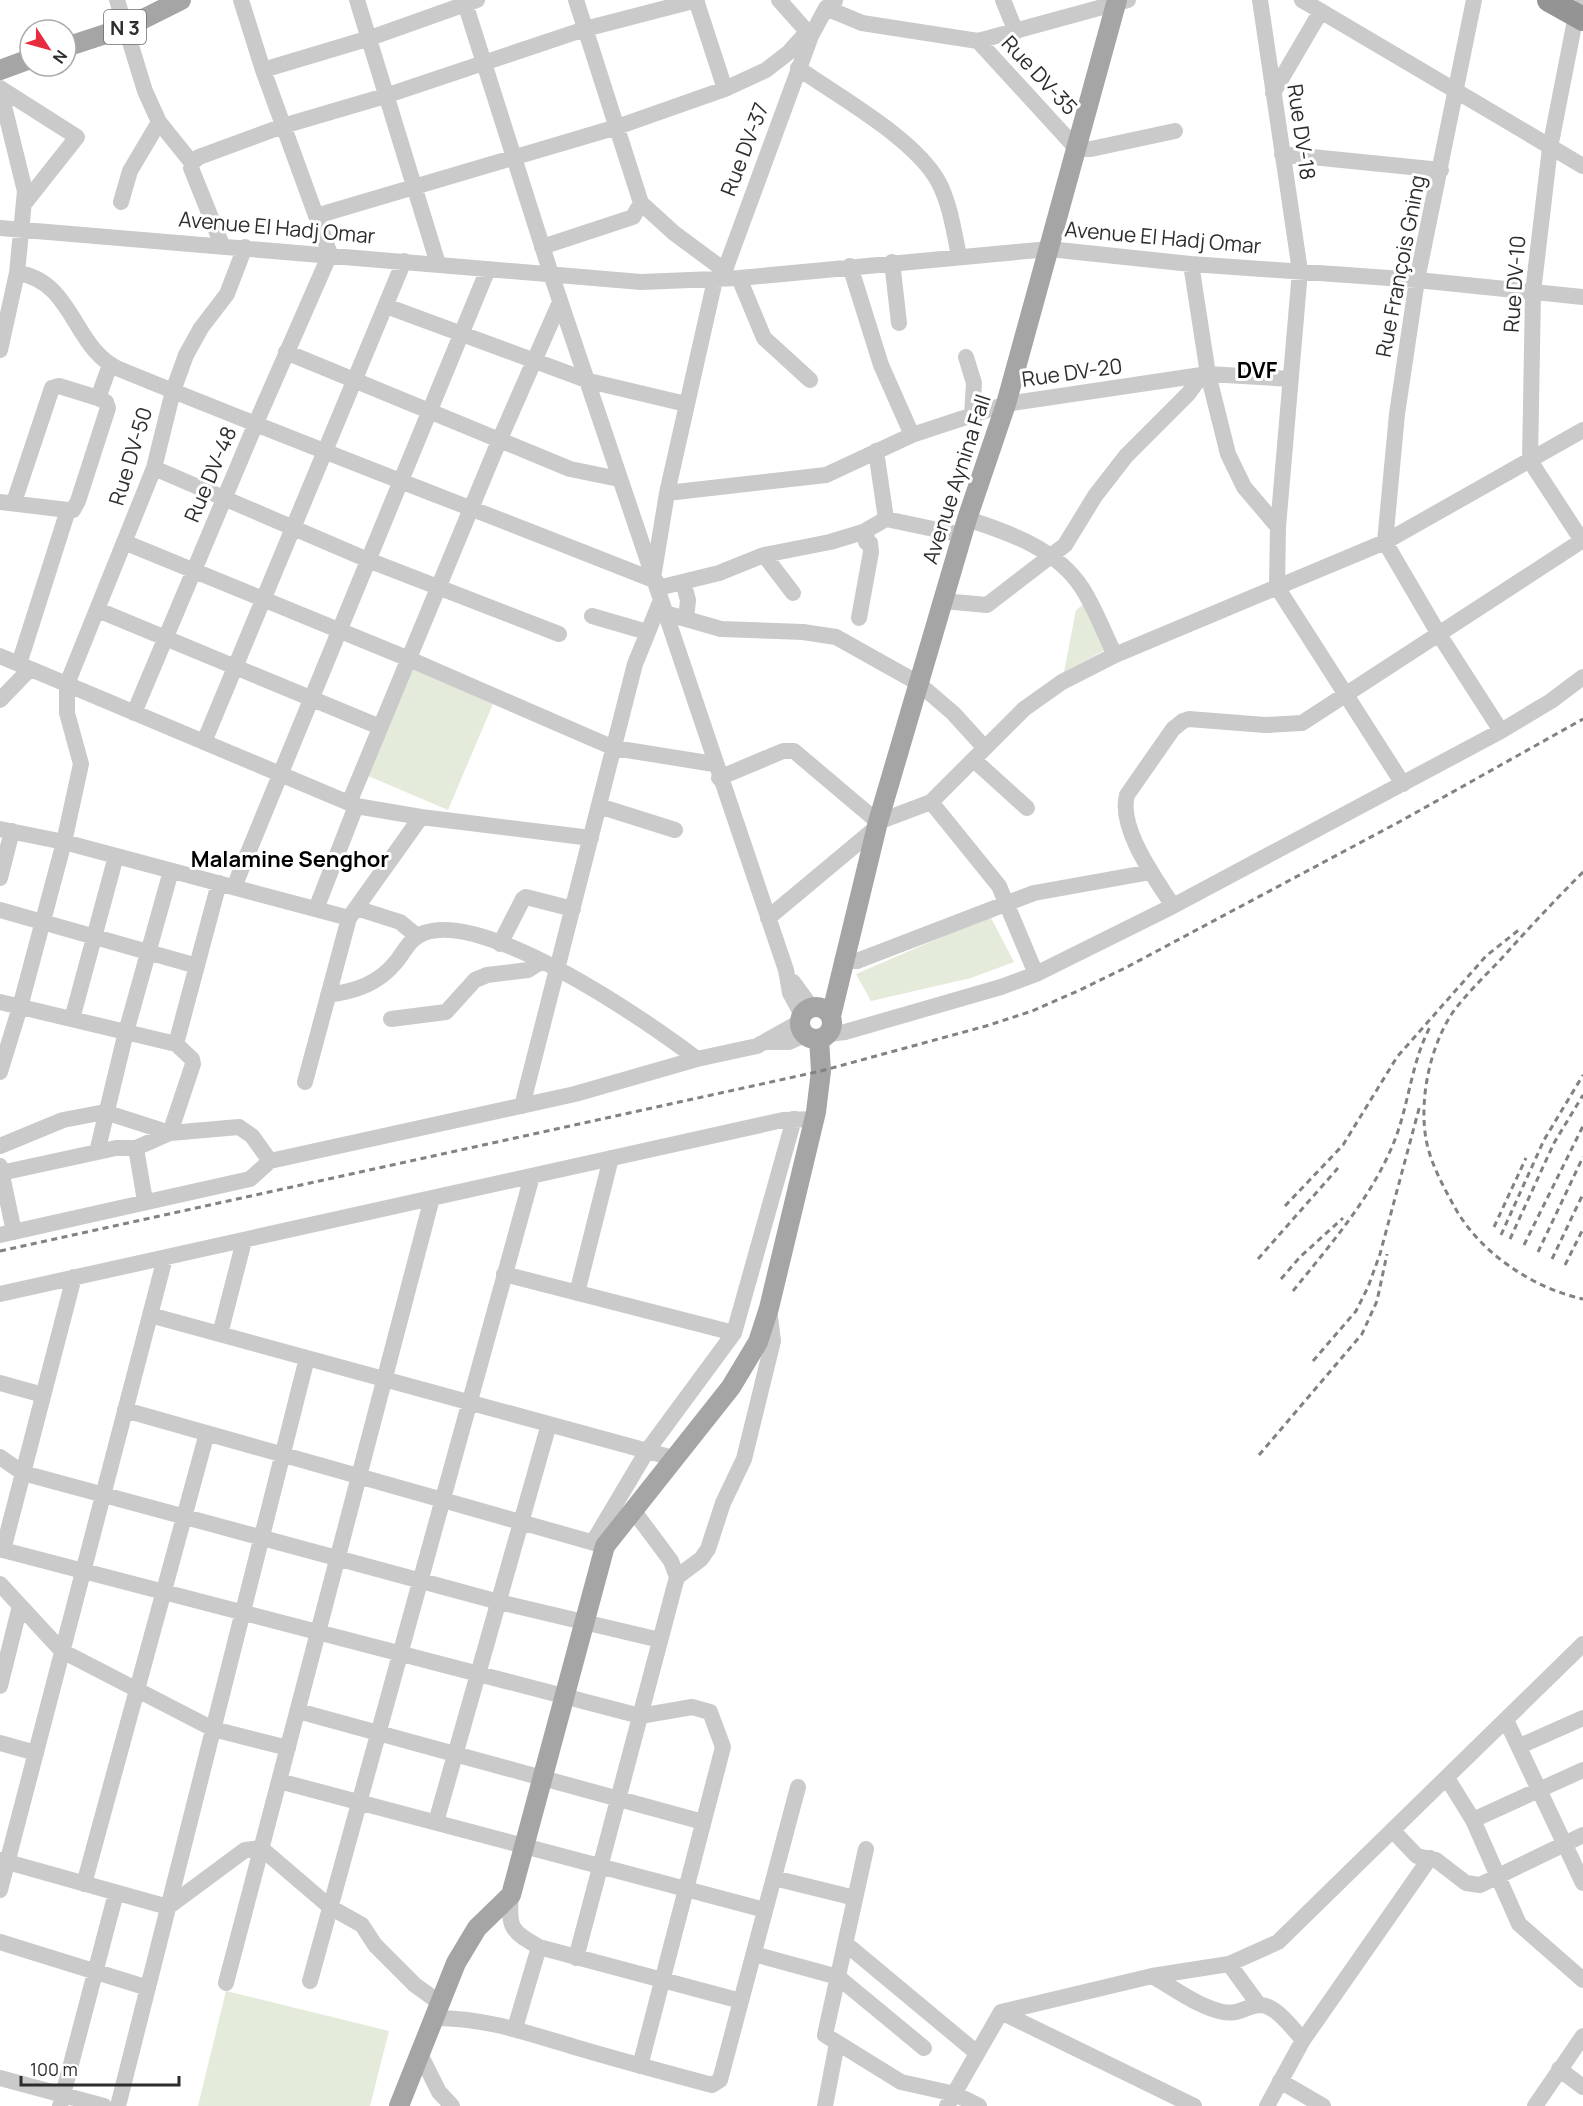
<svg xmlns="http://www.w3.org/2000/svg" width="1583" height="2106" font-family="Manrope,sans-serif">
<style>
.green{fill:#e4ebda}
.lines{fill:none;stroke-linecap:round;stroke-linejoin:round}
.minor{stroke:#cacaca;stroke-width:16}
.major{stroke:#a5a5a5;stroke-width:20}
.highway{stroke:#949494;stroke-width:24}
.rail{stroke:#828282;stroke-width:3;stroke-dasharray:6 4.5;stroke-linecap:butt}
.labels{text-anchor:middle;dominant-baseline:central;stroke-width:6;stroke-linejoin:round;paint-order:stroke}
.shield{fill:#fff;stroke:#6c6c6c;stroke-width:1.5}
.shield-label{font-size:20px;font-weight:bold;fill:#2d2d2d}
.street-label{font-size:21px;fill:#2d2d2d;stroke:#fff}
.neighbourhood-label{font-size:22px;font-weight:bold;fill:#000;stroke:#fff}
</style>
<rect width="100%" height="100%" fill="#fff"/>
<!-- green -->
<path class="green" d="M 1085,603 L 1105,650 L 1064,672 L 1076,610 Z
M 412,669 L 493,704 L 448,810 L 366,775 Z
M 990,916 L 1014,962 L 971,978 L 871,1001 L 856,974 Z
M 226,1991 L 389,2031 L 370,2106 L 198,2106 Z"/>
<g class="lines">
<!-- minor -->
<path class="minor" d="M 117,0 L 145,91 L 159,122 L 192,163 L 191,168 L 222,245
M 357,0 L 438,264
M 464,0 L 551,274 L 786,970 L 790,993 L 802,1015
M 576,0 L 641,203 L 674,233 L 724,270
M 696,0 L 725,89
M 779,0 L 811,36
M 1003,0 L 1016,32
M 1260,0 L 1300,271 L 1278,527 L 1277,587 L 1403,784
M 1302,0 L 1583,166
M 1474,0 L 1417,280 L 1397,414 L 1385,542 L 1440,636 L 1501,731
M 1583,3 L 1576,15 L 1550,148 L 1533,292 L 1530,461 L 1583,542
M 826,8 L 862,23 L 978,41 L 1077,149 L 1091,149 L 1175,131
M 978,41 L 1128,0
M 798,68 C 839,97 914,138 938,181 C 950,203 954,232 959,256
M 263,70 L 370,38 L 477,0
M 0,88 L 77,137 L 24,204
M 0,90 L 25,191 L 17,273 C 73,280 74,350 119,369 C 297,442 477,510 656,581
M 1273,93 L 1321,11
M 1282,154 L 1441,170
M 192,163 L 199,157 L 283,126 L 385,96 L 585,29 L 697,0
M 121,202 L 130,171 L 159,122
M 316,216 L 617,127 L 725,89 L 766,70 L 788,53 L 807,32
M 0,228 L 641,282 L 739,278 L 1049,249 L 1191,264 L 1417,280 L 1583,297
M 542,247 L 633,217 L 641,203
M 892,262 L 899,323
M 850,266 L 881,365 L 912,435
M 722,278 L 811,36 L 826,8 L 835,1
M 739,278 L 764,338 L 810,380
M 386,306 L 589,381 L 686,404
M 0,350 L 17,273
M 286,352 L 570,469 L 619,479
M 966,357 L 974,383 L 972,415
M 876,451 L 886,519
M 154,468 L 368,560 L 559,634
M 667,493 L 826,475 L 912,435 L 1006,404 L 1208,374 L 1191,264
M 0,502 L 68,510 L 19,664
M 14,502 L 52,388 L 59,386 L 98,398 L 110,365
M 68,510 L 73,510 L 78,501 L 108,408 L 106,402 L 98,398
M 967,519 C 1008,532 1057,549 1082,588 C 1095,608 1104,633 1115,655
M 1278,527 L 1244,487 L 1228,454 L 1208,374 L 1291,379
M 124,542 L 409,659 L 614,748 L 714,764
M 764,555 L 793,593
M 654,572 L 667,493 L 715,280
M 683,582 L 688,600 L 686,619
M 658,588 L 719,573 L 764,555 L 830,542 L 863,532 L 886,519 L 962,535
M 943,601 L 987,605 L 1065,545 L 1095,496 L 1126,456 L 1188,394 L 1202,375
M 98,610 L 380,727
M 665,613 L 721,629 L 803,632 L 836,637 L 918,683 L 953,713 L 984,747
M 592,616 L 647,632
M 859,618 L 871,552 L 870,543 L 866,542 L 867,530
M 0,656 L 356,806 L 421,817 L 591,838
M 0,700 L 30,669
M 134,713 L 256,423 L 330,254 L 263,70 L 241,0
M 204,742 L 404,261
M 974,760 L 1027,808
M 719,778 L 783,751 L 794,751 L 878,822 L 931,802 L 1024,709 L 1062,682 L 1115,655 L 1385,542 L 1583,430
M 931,802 L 999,886 L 1036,974
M 349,803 L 499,441 L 560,302
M 599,806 L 675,830
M 0,829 L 64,842 L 349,918
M 0,878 L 12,831
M 234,887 L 488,269
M 1173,906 C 1155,878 1118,828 1127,795 L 1173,729 L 1183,721 L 1189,719 L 1265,725 L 1302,723 L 1583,540
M 356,908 L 400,922 L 417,936
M 316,909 L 356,806
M 0,910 L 197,966
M 768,918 L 877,827
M 500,944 L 523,899 L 526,897 L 573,909
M 842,961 L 857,961 L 1034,893 L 1151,872
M 793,982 L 812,1008
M 328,995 C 356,991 378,984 396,962 C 404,952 411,937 424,933 C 486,910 646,1020 697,1059
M 0,1002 L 176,1044 L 192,1059 L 193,1064 L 170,1133 L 136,1148
M 72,1019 L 116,856
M 391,1019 L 446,1012 L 475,980 L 487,975 L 528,970 L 542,961
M 828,1034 L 845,1032 L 1001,987 L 1036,974 L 1173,906 L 1501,731 L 1551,701 L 1583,677
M 767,1042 L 789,1042 L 805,1035
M 176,1044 L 219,883
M 0,1072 L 20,1007 L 64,842 L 81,764 L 67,713 L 67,684 L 154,468 L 173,391 L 186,355 L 201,328 L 227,294 L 245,247
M 305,1082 L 349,918 L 421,817
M 522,1106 L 635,664 L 661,600
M 0,1146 L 63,1120 L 105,1112 L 170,1133 L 239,1127 L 252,1136 L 270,1161
M 97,1152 L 126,1032 L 171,871
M 0,1166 L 14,1232
M 1,1173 L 116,1148 L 136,1148 L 145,1201
M 0,1235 L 250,1179 L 270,1161 L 575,1094 L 697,1059 L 757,1046 L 800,1022
M 504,1274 L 734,1333
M 74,1277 L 3,1550 L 640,1716 L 692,1707 L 710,1712 L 723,1747 L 640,2066
M 577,1293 L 611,1158
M 0,1294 L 783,1120 L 814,1119
M 150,1315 L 673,1458
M 220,1334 L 244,1241
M 0,1383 L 43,1395
M 125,1410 L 605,1546
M 0,1457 L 23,1473 L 499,1602 L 660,1640
M 633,1510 L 671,1561 L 677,1577 L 701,1559 L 708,1549 L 723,1503 L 744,1459 L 773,1341 L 769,1309
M 593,1542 L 647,1451 L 734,1333 L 794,1119
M 0,1584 L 62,1651 L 213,1729 L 288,1748
M 0,1686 L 20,1606
M 298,1711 L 703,1822
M 1506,1720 L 1583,1883
M 0,1743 L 36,1753
M 1520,1746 L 1583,1718
M 1447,1778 L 1473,1820 L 1519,1924 L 1583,1980
M 279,1781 L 765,1910
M 1473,1820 L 1583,1770
M 436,1822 L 549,1424
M 1394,1832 L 1417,1856 L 1436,1860 L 1466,1883 L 1480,1885 L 1583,1835
M 866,1849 L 825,2035 L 901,2082 L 955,2094 L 979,2106
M 0,1860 L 168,1907 L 245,1850 L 261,1848 L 330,1907 L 362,1925 L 375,1945 L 415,1985 L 440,2003
M 774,1878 L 855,1898
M 84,1884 L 207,1433
M 0,1890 L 165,1258
M 511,1895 C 508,1928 511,1931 539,1947 L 515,2028
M 0,1942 L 148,1988
M 846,1944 L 977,2053
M 539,1947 L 741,2001
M 754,1954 L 838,1977 L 924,2048
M 576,1958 L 677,1577
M 1229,1964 L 1259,2005
M 1152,1976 C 1174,1988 1198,2007 1223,2012 C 1238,2015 1246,2006 1260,2005 C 1276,2005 1293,2029 1303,2040
M 310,1981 L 532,1176
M 226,1983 L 432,1198
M 1001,2012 L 1194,2106
M 434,2018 C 487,2018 528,2033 578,2048 C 622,2061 667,2073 712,2085 L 720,2080 L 798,1787
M 421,2056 L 439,2092 L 452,2106
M 1559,2069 L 1583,2087
M 0,2078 L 104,2106
M 1280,2081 L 1323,2106
M 60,2106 L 116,1893
M 118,2106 L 307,1358
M 825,2106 L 837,2043
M 947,2106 L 1001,2012 L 1152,1976 L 1229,1964 L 1278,1942 L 1583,1644
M 1267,2106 L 1303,2040 L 1430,1858
M 1535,2106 L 1583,2036"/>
<!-- major -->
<path class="major" d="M 66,47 L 127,27 L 181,0
M 0,70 L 30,59
M800 1023a16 16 0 1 1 32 0a16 16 0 1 1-32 0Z
M 831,1016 L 878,822 L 967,519 L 1006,404 L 1117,0
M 399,2106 L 456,1963 L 477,1928 L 511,1895 L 605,1546 L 731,1387 L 758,1342 L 769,1308 L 816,1112 L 821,1071 L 819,1039"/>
<!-- highway -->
<path class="highway" d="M 1549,0 L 1583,19"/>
<!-- rail -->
<path class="rail" d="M 1583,872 C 1555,900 1528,929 1502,958 C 1485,976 1467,993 1453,1012 C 1430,1046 1419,1099 1426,1139 C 1430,1162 1443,1186 1454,1206 C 1479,1252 1532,1288 1583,1299
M 1285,1206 L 1343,1145 L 1397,1057 L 1486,956 L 1520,929
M 1494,1227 L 1526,1158
M 1501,1235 L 1544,1140 L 1583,1075
M 1510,1239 L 1554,1143 L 1583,1095
M 1524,1245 L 1583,1126
M 0,1251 L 821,1071 L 986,1026 L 1032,1011 L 1080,990 L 1127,967 L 1399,822 L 1583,719
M 1538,1252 L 1583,1157
M 1258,1259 L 1338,1168
M 1552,1259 L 1583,1194
M 1565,1265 L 1583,1229
M 1281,1279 L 1300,1257 L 1343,1218
M 1293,1291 C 1330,1245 1372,1197 1394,1142 C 1409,1105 1411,1063 1430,1027
M 1313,1361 L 1356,1311 L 1368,1287 L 1380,1254 L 1420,1105
M 1259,1455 L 1362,1334 L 1377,1301 L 1387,1254"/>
</g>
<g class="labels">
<!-- shield labels -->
<rect class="shield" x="104" y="10" width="42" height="34" rx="4.5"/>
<g class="shield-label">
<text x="125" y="27">N 3</text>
</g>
<!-- street labels -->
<g class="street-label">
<text transform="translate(1040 75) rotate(47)">Rue DV-35</text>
<text transform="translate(1302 132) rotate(82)">Rue DV-18</text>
<text transform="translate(744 149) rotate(-69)">Rue DV-37</text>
<text transform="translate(277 227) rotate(5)">Avenue El Hadj Omar</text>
<text transform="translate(1163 237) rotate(5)">Avenue El Hadj Omar</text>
<text transform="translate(1400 266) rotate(-79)">Rue François Gning</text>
<text transform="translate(1514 284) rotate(-86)">Rue DV-10</text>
<text transform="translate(1072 372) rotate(-8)">Rue DV-20</text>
<text transform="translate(130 456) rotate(-73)">Rue DV-50</text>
<text transform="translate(210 474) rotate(-67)">Rue DV-48</text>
<text transform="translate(956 479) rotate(-72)">Avenue Aynina Fall</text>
</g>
<!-- neighbourhood labels -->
<g class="neighbourhood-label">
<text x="1257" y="370">DVF</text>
<text x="290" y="859">Malamine Senghor</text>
</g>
</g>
<!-- north arrow -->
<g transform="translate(48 48) rotate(126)"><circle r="28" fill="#ffffff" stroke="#ababab" stroke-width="1.5"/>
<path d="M0-4.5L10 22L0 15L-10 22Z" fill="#e82c40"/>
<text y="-9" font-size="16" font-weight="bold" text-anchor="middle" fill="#2d2d2d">N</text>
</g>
<!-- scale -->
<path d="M21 2076v9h158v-9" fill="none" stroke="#2d2d2d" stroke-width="3"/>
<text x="30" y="2076" font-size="18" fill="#2d2d2d" stroke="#ffffff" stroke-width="4.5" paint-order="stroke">100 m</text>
</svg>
